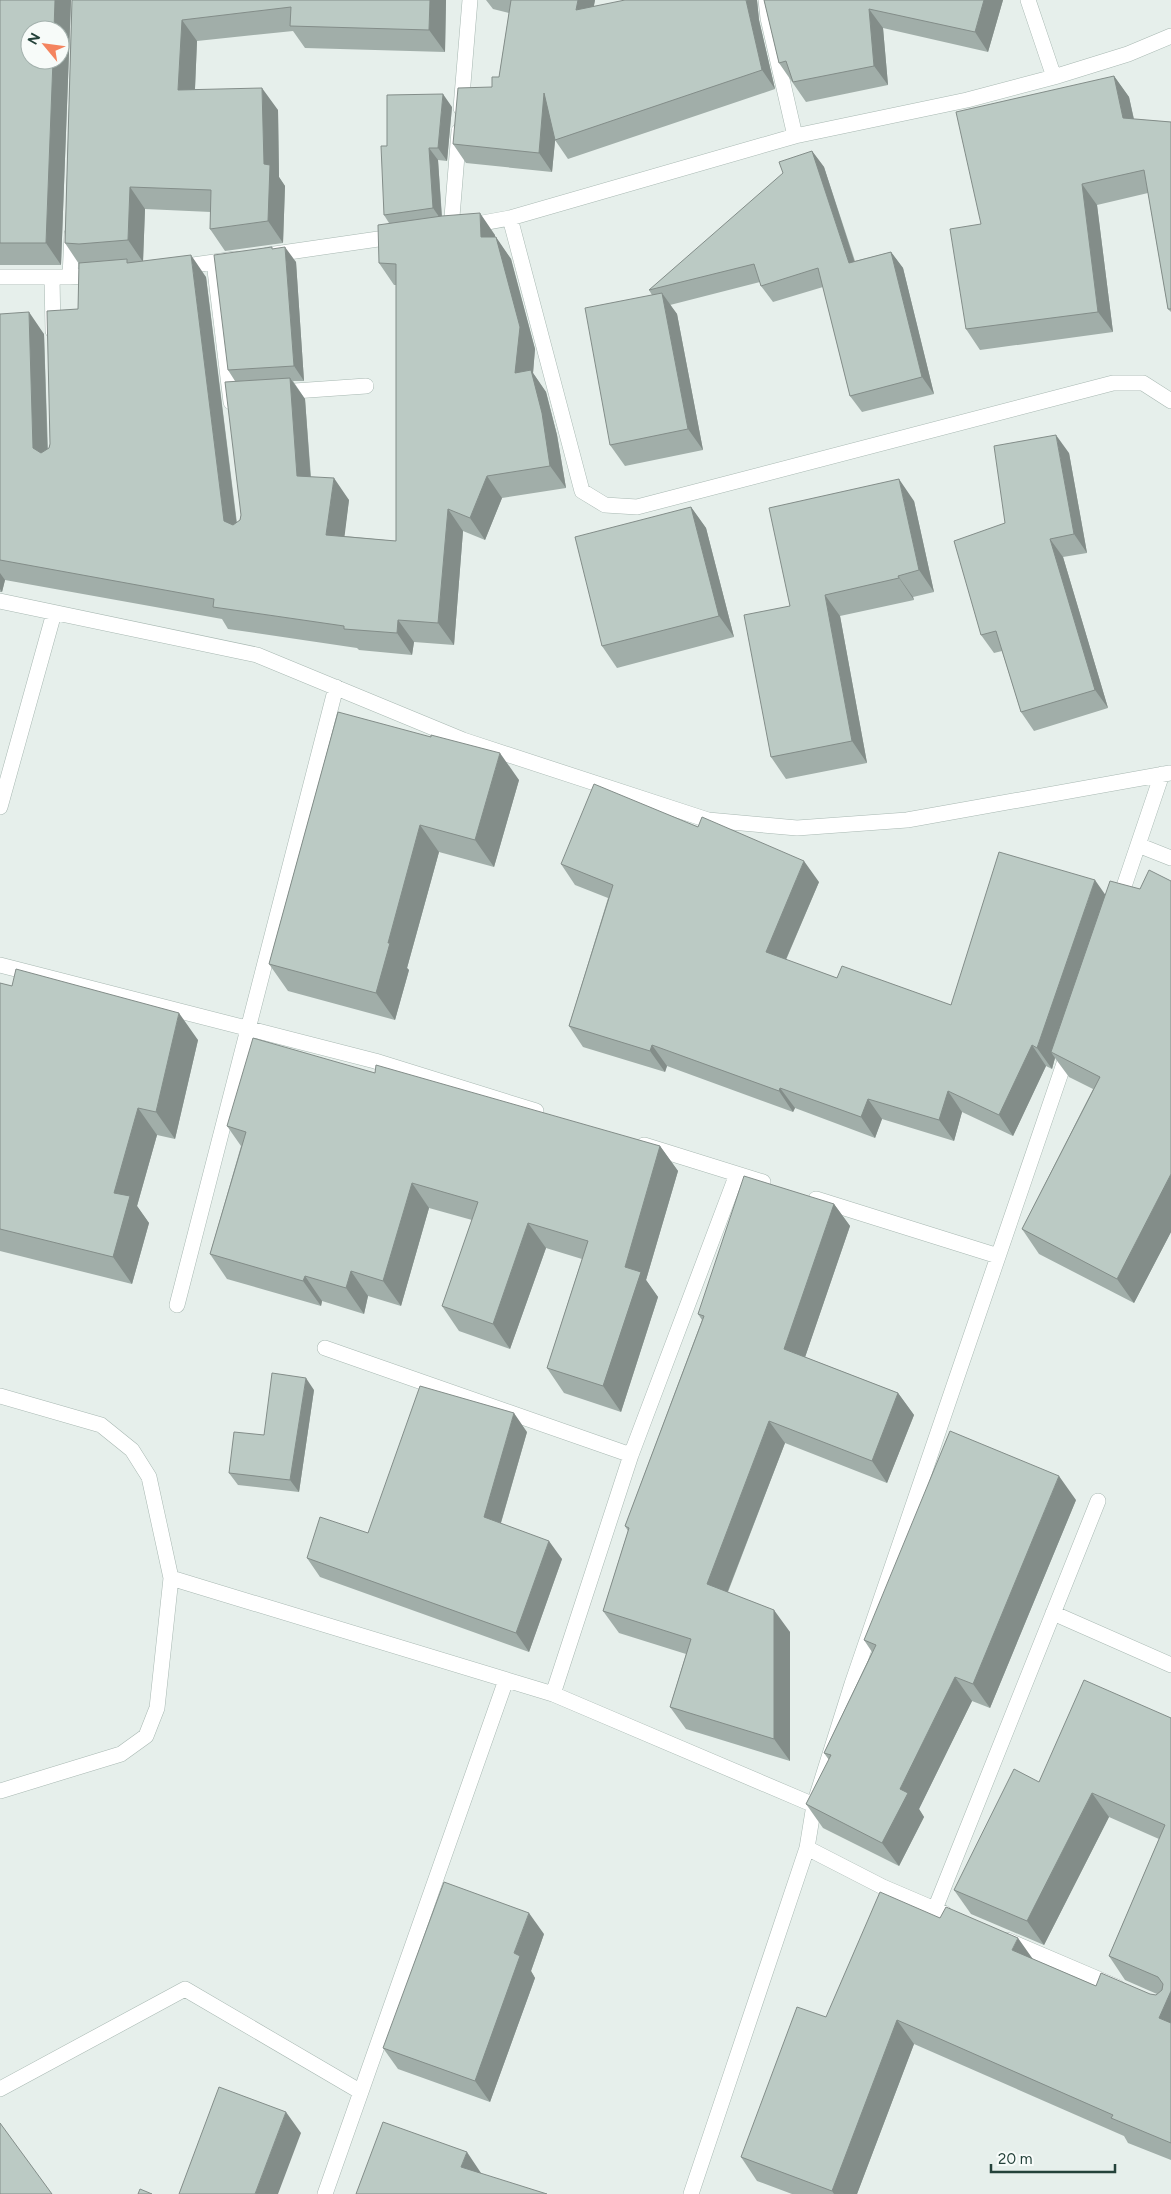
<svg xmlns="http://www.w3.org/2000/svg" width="1171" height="2194" font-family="Figtree,sans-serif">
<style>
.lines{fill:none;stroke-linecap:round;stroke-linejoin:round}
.street-casing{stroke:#a8b8b2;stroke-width:16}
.street{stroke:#fff;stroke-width:15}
.wall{fill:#a1aea9}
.shaded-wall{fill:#838d89}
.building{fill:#bbcac4;stroke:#838d89}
</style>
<rect width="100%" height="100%" fill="#e6efeb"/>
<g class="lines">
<!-- street casing -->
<g class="street-casing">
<path id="street" d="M 766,0 L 768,18 L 795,136
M 1028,0 L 1054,77
M 461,108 L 470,0
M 510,218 L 582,491 L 605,505 L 637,507 L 1113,383 L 1143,383 L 1171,401
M 466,226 L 510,218 L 795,136 L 967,100 L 1054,77 L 1128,54 L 1171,36
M 451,229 L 459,131
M 268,255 L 399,236
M 214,262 L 231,402
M 179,267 L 235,259
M 0,277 L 70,277 L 99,275
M 52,277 L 53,331
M 70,277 L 72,234
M 280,392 L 366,386
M 0,601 L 257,655 L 463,740 L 708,820 L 797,828 L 907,820 L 1170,773
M 0,807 L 54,613
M 1138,845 L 1171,858
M 1118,904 L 1162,774
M 0,965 L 375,1061 L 536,1111
M 644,1145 L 763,1182
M 737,1174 L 631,1455 L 553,1694 L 814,1805
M 816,1199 L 998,1256
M 177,1305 L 336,687
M 325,1348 L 631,1455
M 0,1396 L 101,1425 L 132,1450 L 149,1477 L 171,1578 L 553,1694
M 1053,1613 L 1171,1665
M 0,1791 L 121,1754 L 146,1736 L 157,1708 L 171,1578
M 807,1848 L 883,1887 L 944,1913
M 935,1909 L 1098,1501
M 1007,1940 L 1117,1987
M 0,2089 L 185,1989 L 361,2092
M 325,2194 L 506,1680
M 691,2194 L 807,1848 L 814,1805 L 852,1684 L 1069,1049"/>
</g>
<!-- street -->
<use href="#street" class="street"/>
</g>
<!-- wall -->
<path class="wall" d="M 0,0 L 71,0 L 61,265 L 0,265 Z
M 72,0 L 446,0 L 445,52 L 305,48 L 293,31 L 197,41 L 195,89 L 278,110 L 279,177 L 285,186 L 283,243 L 225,251 L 210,229 L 211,212 L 145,209 L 143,261 L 206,277 L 237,523 L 240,520 L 241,515 L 235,381 L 228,370 L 274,249 L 296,262 L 304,381 L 293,381 L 305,399 L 311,477 L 349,500 L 344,536 L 396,541 L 396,285 L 394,285 L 379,263 L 389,223 L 384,215 L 387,146 L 452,107 L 447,161 L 438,160 L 442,216 L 495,235 L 495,237 L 511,259 L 535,349 L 533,373 L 546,392 L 557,435 L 566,488 L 502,498 L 485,540 L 463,531 L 454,645 L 414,642 L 412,655 L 359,650 L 357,648 L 228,629 L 222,619 L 5,580 L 2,592 L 0,592 L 0,300 L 0,314 L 44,334 L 48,449 L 49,448 L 50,444 L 78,309 L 79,264 L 65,243 Z
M 486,0 L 595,0 L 594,6 L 757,1 L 759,20 L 775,89 L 568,159 L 555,140 L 552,172 L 466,163 L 453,144 L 492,87 L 499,77 L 509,13 L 493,9 Z
M 764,0 L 1003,0 L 988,52 L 883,28 L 888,85 L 806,102 L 779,63 Z
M 1114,76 L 1129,97 L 1134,119 L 1171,122 L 1171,312 L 1168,309 L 1148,193 L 1097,205 L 1113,332 L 980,350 L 966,329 L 981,224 Z
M 812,151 L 824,167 L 855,261 L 891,252 L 903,268 L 934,394 L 862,412 L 850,396 L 823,287 L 773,302 L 761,286 L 760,282 L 670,305 L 677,314 L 703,450 L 625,466 L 610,445 L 652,295 L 649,290 Z
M 1069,453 L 1087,553 L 1063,557 L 1108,708 L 1034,731 L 1021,712 L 1002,651 L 994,653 L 981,635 L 1005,523 Z
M 914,501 L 934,592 L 913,597 L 914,600 L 840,616 L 867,763 L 786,779 L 771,757 L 790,606 Z
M 691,507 L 706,528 L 734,637 L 617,668 L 602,646 Z
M 338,712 L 519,780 L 494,867 L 439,852 L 407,968 L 409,970 L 395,1020 L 288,991 L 269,964 Z
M 561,864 L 819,882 L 786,960 L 837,978 L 951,1005 L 1105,894 L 1140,889 L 1171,881 L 1171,1232 L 1134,1303 L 1039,1254 L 1022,1229 L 1093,1089 L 1069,1077 L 1055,1058 L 1052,1069 L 1046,1066 L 1013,1136 L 962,1112 L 954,1141 L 882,1119 L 875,1138 L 795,1108 L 793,1112 L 667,1066 L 665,1072 L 583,1047 L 569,1026 L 608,898 L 575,885 Z
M 0,983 L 198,1040 L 175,1139 L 157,1135 L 137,1206 L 149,1223 L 132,1284 L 0,1251 Z
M 375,1073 L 660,1146 L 678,1171 L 646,1280 L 658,1297 L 621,1412 L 564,1393 L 547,1368 L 582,1259 L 546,1248 L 510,1349 L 459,1331 L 442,1306 L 472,1220 L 429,1208 L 401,1306 L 368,1296 L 364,1314 L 322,1301 L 321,1306 L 227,1279 L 210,1254 L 241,1146 L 227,1126 Z
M 834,1204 L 850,1226 L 805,1357 L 898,1393 L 914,1415 L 887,1483 L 785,1443 L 728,1592 L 790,1632 L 790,1761 L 686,1729 L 670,1707 L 686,1654 L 619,1633 L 603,1611 L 628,1531 L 625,1526 L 702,1320 L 698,1314 Z
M 314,1390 L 299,1492 L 238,1485 L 229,1473 L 264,1435 Z
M 527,1432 L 501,1523 L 562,1559 L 529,1652 L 320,1577 L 307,1558 L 368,1533 Z
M 1076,1500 L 990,1708 L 972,1701 L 919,1809 L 924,1817 L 899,1866 L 823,1828 L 806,1804 L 829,1760 L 824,1753 L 872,1652 L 864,1640 Z
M 1171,1718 L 1171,2160 L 1128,2143 L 1124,2136 L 914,2044 L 857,2194 L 792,2194 L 757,2181 L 741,2157 L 826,2017 L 1033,1959 L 1096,1986 L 1150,1994 L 1156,1995 L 1157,1994 L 1125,1980 L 1109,1956 L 1159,1839 L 1109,1817 L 1044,1945 L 971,1914 L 954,1890 L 1039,1782 Z
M 544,1934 L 531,1971 L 535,1978 L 490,2102 L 398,2069 L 383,2048 Z"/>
<!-- shaded-wall -->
<path class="shaded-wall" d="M 55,0 L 71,0 L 61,265 L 46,243 L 53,60 L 60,60 L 60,30 L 54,30 Z
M 430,0 L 446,0 L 445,52 L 429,30 Z
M 578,0 L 595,0 L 589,29 L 576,10 Z
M 746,0 L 757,0 L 759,20 L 775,89 L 762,70 Z
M 984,0 L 1003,0 L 988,52 L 975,32 Z
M 869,9 L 883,28 L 888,85 L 874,66 Z
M 182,20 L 197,41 L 194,111 L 178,90 Z
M 1114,76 L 1129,97 L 1138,139 L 1123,118 Z
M 262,88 L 278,110 L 279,177 L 285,186 L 283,243 L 268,221 L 264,164 Z
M 544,93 L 558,111 L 552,172 L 539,153 Z
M 443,94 L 452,107 L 447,161 L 438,148 Z
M 429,148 L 438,160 L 442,221 L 433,208 Z
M 812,151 L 824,167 L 860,279 L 849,263 Z
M 1082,184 L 1097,205 L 1113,332 L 1098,312 Z
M 130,187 L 145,209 L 143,262 L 128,240 Z
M 480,213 L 495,235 L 496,259 L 481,237 Z
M 496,237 L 511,259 L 535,349 L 533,373 L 546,392 L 557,435 L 566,488 L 550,466 L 515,373 Z
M 285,247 L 296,262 L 304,381 L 294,366 Z
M 891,252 L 903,268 L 934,394 L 922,377 Z
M 191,255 L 206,277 L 239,543 L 224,521 Z
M 662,293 L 677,314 L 703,450 L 688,429 Z
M 29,312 L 44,334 L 48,470 L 33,448 Z
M 290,378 L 305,399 L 312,498 L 297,476 Z
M 1056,435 L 1069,453 L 1087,553 L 1074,534 Z
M 487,476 L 502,498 L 485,540 L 470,518 Z
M 334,478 L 349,500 L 342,557 L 326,535 Z
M 899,479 L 914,501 L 934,592 L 919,570 Z
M 691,507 L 706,528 L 734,637 L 719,616 Z
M 448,509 L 463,531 L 454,645 L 438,623 Z
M 1050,539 L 1063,557 L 1108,708 L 1095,690 Z
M 0,573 L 5,580 L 2,592 L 0,589 Z
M 898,576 L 913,597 L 914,600 L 899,578 Z
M 825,595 L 840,616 L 867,763 L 852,741 Z
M 398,620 L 414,642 L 412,655 L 397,633 Z
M 500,753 L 519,780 L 494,867 L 475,840 Z
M 420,825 L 439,852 L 407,968 L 409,970 L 395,1020 L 376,993 L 388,943 Z
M 804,861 L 819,882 L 780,973 L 766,952 Z
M 1095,880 L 1109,900 L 1051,1052 L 1055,1058 L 1052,1069 L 1037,1048 Z
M 179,1013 L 198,1040 L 175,1139 L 156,1112 Z
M 652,1045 L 667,1066 L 665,1072 L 650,1051 Z
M 1032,1045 L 1046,1066 L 1013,1136 L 999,1115 Z
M 780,1088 L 795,1108 L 793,1112 L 779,1091 Z
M 948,1091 L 962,1112 L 954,1141 L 939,1120 Z
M 868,1099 L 882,1119 L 875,1138 L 861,1117 Z
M 138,1108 L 157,1135 L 137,1206 L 149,1223 L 132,1284 L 113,1257 L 114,1193 Z
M 660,1146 L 678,1171 L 646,1280 L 658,1297 L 621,1412 L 603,1386 L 625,1267 Z
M 1171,1174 L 1171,1232 L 1134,1303 L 1117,1279 Z
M 412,1183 L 429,1208 L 401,1306 L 383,1281 Z
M 834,1204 L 850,1226 L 800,1372 L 784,1349 Z
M 528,1223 L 546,1248 L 510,1349 L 493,1324 Z
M 351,1271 L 368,1296 L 364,1314 L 346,1288 Z
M 305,1276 L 322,1301 L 321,1306 L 303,1281 Z
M 306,1378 L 314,1390 L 299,1492 L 290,1480 Z
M 898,1393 L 914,1415 L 887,1483 L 872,1461 Z
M 514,1413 L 527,1432 L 497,1536 L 484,1517 Z
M 769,1421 L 785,1443 L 722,1606 L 707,1584 Z
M 1059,1476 L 1076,1500 L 990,1708 L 973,1684 Z
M 549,1541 L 562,1559 L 529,1652 L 516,1633 Z
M 774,1610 L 790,1632 L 790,1761 L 774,1739 Z
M 955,1677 L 972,1701 L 919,1809 L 924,1817 L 899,1866 L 882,1843 L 900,1789 Z
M 1092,1793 L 1109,1817 L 1044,1945 L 1027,1921 Z
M 529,1913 L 544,1934 L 531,1971 L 535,1978 L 490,2102 L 475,2081 L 514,1953 Z
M 1018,1938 L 1035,1962 L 1012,1950 Z
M 1171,1991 L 1171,2034 L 1159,2018 Z
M 897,2020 L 914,2044 L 857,2194 L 834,2194 L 832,2191 Z
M 286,2112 L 301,2133 L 278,2194 L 255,2194 Z
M 467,2152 L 481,2173 L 476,2188 L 461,2167 Z"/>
<!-- building -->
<path class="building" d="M 0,0 L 55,0 L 54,30 L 30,30 L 30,60 L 53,60 L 46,243 L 0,243 Z
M 72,0 L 430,0 L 429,30 L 290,26 L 291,7 L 182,20 L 178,90 L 262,88 L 264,164 L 270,165 L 268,221 L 210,229 L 211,190 L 130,187 L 128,240 L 79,244 L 65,243 Z
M 511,0 L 578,0 L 576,10 L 625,0 L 746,0 L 762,70 L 555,140 L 544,93 L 539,153 L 453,144 L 458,88 L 492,87 L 492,77 L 499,77 Z
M 764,0 L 984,0 L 975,32 L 869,9 L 874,66 L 793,82 L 786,61 L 779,63 Z
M 1114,76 L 1123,118 L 1171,122 L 1171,309 L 1168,309 L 1144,170 L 1082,184 L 1098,312 L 966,329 L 950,229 L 981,224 L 956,112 Z
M 443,94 L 438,148 L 429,148 L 433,208 L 384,215 L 381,146 L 387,146 L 387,95 Z
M 812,151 L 849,263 L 891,252 L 922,377 L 850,396 L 818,268 L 761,286 L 754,264 L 649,290 L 783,173 L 779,162 Z
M 480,213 L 481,237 L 496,237 L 520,327 L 515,373 L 531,370 L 542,413 L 550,466 L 487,476 L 470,518 L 448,509 L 438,623 L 398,620 L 397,633 L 344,629 L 344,626 L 213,607 L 214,599 L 0,560 L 0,314 L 29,312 L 33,448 L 41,453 L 49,448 L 50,444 L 47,311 L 78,309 L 79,263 L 127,259 L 127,263 L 191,255 L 224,521 L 233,525 L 240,520 L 241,515 L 225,382 L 290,378 L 297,476 L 334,478 L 326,535 L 396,541 L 396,264 L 379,263 L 378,225 L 442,216 Z
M 272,247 L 272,249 L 285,247 L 294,366 L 228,370 L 214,255 Z
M 662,293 L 688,429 L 610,445 L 585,308 Z
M 1056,435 L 1074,534 L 1050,539 L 1095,690 L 1021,712 L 996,631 L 981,635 L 954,541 L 1005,523 L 994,446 Z
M 899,479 L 919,570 L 898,576 L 899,578 L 825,595 L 852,741 L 771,757 L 744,615 L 790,606 L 769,508 Z
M 691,507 L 719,616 L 602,646 L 575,537 Z
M 338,712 L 431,737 L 431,735 L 500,753 L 475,840 L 420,825 L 388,943 L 390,943 L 376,993 L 269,964 Z
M 594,784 L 698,827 L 702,817 L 804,861 L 766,952 L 837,978 L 842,966 L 951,1005 L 999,852 L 1095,880 L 1037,1048 L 1032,1045 L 999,1115 L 948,1091 L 939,1120 L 868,1099 L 861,1117 L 780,1088 L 779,1091 L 652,1045 L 650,1051 L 569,1026 L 613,885 L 561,864 Z
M 1149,870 L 1171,881 L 1171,1174 L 1117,1279 L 1022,1229 L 1100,1077 L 1051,1052 L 1110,881 L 1140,889 Z
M 16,969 L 179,1013 L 156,1112 L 138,1108 L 114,1193 L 130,1196 L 113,1257 L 0,1229 L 0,983 L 12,986 Z
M 253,1038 L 375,1073 L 376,1065 L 660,1146 L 625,1267 L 641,1272 L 603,1386 L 547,1368 L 588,1241 L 528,1223 L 493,1324 L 442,1306 L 478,1202 L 412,1183 L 383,1281 L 351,1271 L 346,1288 L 305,1276 L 303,1281 L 210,1254 L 246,1132 L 227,1126 Z
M 744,1176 L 834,1204 L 784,1349 L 898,1393 L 872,1461 L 769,1421 L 707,1584 L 774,1610 L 774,1739 L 670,1707 L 691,1639 L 603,1611 L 629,1528 L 625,1526 L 704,1316 L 698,1314 Z
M 272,1373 L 306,1378 L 290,1480 L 229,1473 L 234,1432 L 264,1435 Z
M 420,1386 L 514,1413 L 484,1517 L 549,1541 L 516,1633 L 307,1558 L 320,1517 L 368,1533 Z
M 950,1431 L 1059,1476 L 973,1684 L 955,1677 L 900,1789 L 908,1793 L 882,1843 L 806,1804 L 831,1755 L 824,1753 L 876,1645 L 864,1640 Z
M 1084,1680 L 1171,1718 L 1171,1991 L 1159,2018 L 1171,2023 L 1171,2143 L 1111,2118 L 1113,2115 L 897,2020 L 832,2191 L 741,2157 L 797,2007 L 826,2017 L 880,1892 L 940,1918 L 946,1907 L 1018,1938 L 1012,1950 L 1096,1986 L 1101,1973 L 1150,1994 L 1156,1995 L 1162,1990 L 1163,1984 L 1158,1977 L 1109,1956 L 1165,1825 L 1092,1793 L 1027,1921 L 954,1890 L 1014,1769 L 1039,1782 Z
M 444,1882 L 529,1913 L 514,1953 L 520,1956 L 475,2081 L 383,2048 Z
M 219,2087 L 286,2112 L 255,2194 L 179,2194 Z
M 383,2122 L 467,2152 L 461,2167 L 547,2194 L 356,2194 Z
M 0,2123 L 52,2194 L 0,2194 Z
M 140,2189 L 152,2194 L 138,2194 Z"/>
<!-- north arrow -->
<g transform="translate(45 45) rotate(299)"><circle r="24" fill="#f7fbf9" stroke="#a3b1ad"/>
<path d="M0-4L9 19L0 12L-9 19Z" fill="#f4845f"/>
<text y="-8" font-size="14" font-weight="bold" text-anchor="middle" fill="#24423a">N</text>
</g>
<!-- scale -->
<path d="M991 2164v8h124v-8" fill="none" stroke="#24423a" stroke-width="2.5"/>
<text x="998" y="2164" font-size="15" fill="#24423a" stroke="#f7fbf9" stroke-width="4" paint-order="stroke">20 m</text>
</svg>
